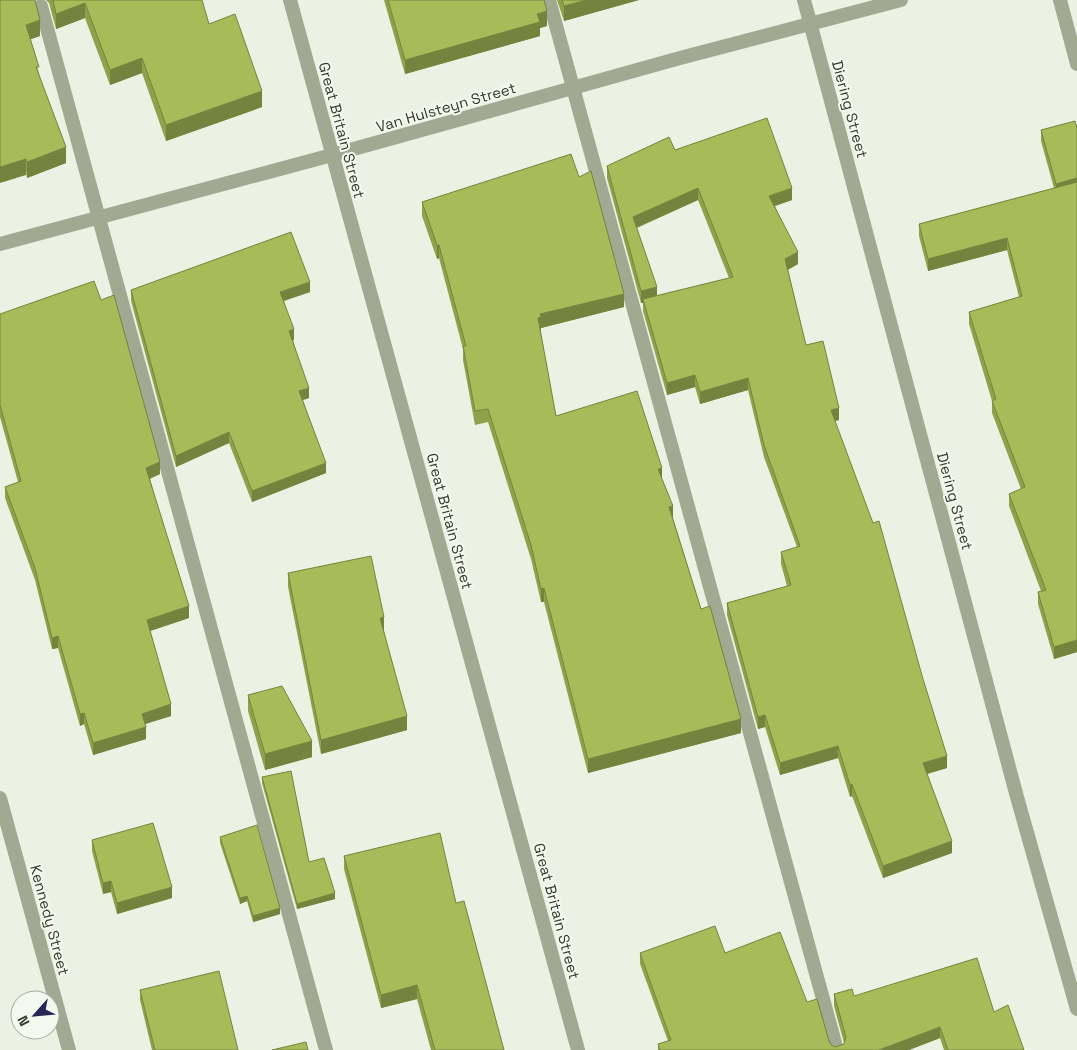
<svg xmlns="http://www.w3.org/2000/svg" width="1077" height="1050" font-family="'Space Grotesk',sans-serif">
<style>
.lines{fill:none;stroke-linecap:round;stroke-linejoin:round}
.service{stroke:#a1a992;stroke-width:14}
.minor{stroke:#a1a992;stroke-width:14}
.wall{fill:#90a14c;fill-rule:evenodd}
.shaded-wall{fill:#76833e}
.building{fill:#a8bb58;stroke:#76833e}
.labels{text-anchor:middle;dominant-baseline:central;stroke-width:4;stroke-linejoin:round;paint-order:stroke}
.street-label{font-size:15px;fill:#36392c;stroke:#f4f9ef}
</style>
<rect width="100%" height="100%" fill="#ebf2e3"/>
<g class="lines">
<!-- service -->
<path class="service" d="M 549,0 L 837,1050
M 1060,0 L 1077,64
M 41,6 L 326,1050"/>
<!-- minor -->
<path class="minor" d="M 290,0 L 578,1050
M 804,0 L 1017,797 L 1077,1009
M 0,244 L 332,155 L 680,58 L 901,0
M 0,798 L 69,1050"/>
</g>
<!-- wall -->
<path class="wall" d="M 0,0 L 40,36 L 30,39 L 39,74 L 66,163 L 27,178 Z
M 46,0 L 202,0 L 209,24 L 262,107 L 166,141 L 142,73 L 110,85 L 85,18 L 56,29 L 49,3 Z
M 384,0 L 544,0 L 547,26 L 540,28 L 540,36 L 405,74 Z
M 557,0 L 639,0 L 564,21 Z
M 1077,128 L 1077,652 L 1054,659 L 1038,604 L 1038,592 L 1041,591 L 1009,506 L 1009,494 L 1021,489 L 992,413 L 992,401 L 969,324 L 969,312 L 1019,297 L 1007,250 L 928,271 L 919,236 L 919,224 L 1054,188 L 1041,141 L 1041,130 Z
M 607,166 L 792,200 L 775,206 L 798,264 L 788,270 L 806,345 L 839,420 L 835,421 L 947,768 L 927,774 L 952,853 L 883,878 L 852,796 L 850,797 L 838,758 L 780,775 L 765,727 L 758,729 L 727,615 L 727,603 L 787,586 L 781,564 L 781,552 L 797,547 L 764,457 L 748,390 L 700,404 L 695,387 L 667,395 L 643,311 L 643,303 L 641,303 L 607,178 ZM 698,200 L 729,278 L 657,296 L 637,228 Z
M 579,177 L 624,307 L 541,328 L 541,331 L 540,331 L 556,416 L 662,480 L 673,518 L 701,609 L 741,733 L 588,773 L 544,602 L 541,602 L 531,559 L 488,422 L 475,425 L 463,360 L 463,349 L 439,258 L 437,259 L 422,216 L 422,202 Z
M 131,290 L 310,292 L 284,301 L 294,340 L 293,340 L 309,398 L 303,400 L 326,473 L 252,502 L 229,443 L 176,467 L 131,301 Z
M 0,314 L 160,474 L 150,479 L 189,618 L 150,631 L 171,716 L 145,724 L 146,739 L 93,755 L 84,724 L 80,726 L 58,648 L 52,649 L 35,580 L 5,498 L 5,487 L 18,482 L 0,417 Z
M 288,573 L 384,631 L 407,730 L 321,754 L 288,587 Z
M 248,695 L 312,757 L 265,770 L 248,711 Z
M 262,777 L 309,862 L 335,899 L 297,909 L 262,783 Z
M 220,837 L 280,914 L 253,922 L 247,901 L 240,904 L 220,843 Z
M 92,840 L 172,898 L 117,914 L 111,892 L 103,894 L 92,851 Z
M 344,856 L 456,903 L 504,1050 L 431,1050 L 417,999 L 381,1008 L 344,869 Z
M 640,953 L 725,953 L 807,1002 L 831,1045 L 835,1047 L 844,1044 L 844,1043 L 834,1006 L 834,994 L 994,1012 L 1024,1050 L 944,1050 L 940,1038 L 909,1050 L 658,1050 L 658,1044 L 668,1041 L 640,964 Z
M 140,990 L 238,1050 L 152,1050 L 140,1000 Z"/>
<!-- shaded-wall -->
<path class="shaded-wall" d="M 587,0 L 639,0 L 564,21 L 564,6 Z
M 85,3 L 85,18 L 56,29 L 56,14 Z
M 547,11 L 547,26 L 540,28 L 540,36 L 405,74 L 405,60 Z
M 40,20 L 40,36 L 26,41 L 26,25 Z
M 142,58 L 142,73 L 110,85 L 110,70 Z
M 262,91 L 262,107 L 166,141 L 166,125 Z
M 66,147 L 66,163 L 27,178 L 27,162 Z
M 26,159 L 26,175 L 0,183 L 0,167 Z
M 1077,178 L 1077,189 L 1056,195 L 1056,184 Z
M 698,188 L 698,200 L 633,229 L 633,217 Z
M 792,188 L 792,200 L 769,208 L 769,196 Z
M 1007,238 L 1007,250 L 928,271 L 928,259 Z
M 437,245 L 439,245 L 439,258 L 437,259 Z
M 798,252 L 798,264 L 785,271 L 785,259 Z
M 310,282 L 310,292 L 280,302 L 280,292 Z
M 657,287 L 657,299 L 643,299 L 643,303 L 641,303 L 641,291 Z
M 624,294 L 624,307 L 541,328 L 541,331 L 538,332 L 538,318 L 540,314 Z
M 294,329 L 294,340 L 289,341 L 289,331 Z
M 695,375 L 695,387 L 667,395 L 667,383 Z
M 748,378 L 748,390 L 700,404 L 700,392 Z
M 309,388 L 309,398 L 299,401 L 299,391 Z
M 839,408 L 839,420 L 831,422 L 831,410 Z
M 229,432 L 229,443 L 176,467 L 176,456 Z
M 160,462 L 160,474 L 146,480 L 146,468 Z
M 326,463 L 326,473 L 252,502 L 252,491 Z
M 662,468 L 662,482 L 658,469 Z
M 673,506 L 673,519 L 669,507 Z
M 544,588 L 544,602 L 541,602 L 541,589 Z
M 189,606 L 189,618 L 147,632 L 147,620 Z
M 384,617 L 384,631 L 380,632 L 380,618 Z
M 58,636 L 58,648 L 52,649 L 52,638 Z
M 1077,640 L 1077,652 L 1054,659 L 1054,647 Z
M 171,704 L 171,716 L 142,725 L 142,714 Z
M 84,713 L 84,724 L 80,726 L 80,714 Z
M 765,715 L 765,727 L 758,729 L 758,717 Z
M 407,716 L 407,730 L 321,754 L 321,740 Z
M 741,719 L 741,733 L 588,773 L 588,759 Z
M 146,727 L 146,739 L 93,755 L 93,743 Z
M 312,741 L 312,757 L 265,770 L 265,754 Z
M 838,746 L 838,758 L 780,775 L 780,763 Z
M 947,756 L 947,768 L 923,775 L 923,763 Z
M 852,784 L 852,796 L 850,797 L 850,785 Z
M 952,841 L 952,853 L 883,878 L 883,866 Z
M 111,881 L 111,892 L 103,894 L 103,883 Z
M 172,887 L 172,898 L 117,914 L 117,903 Z
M 335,893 L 335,899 L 297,909 L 297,904 Z
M 247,896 L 247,901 L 240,904 L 240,898 Z
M 280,908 L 280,914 L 253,922 L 253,916 Z
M 417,985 L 417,999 L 381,1008 L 381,995 Z
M 940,1027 L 940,1038 L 909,1050 L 879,1050 Z"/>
<!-- building -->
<path class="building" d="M 0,0 L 35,0 L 40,20 L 26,25 L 39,67 L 36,67 L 66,147 L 27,162 L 26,159 L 0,167 Z
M 53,0 L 202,0 L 209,24 L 235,14 L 262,91 L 166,125 L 142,58 L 110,70 L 85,3 L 56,14 Z
M 388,0 L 544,0 L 547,11 L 537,14 L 540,22 L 405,60 Z
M 562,0 L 587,0 L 564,6 Z
M 767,118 L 792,188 L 769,196 L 798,252 L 785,259 L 806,345 L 823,341 L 839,408 L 831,410 L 873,523 L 879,521 L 923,679 L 947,756 L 923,763 L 952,841 L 883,866 L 852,784 L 850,785 L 838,746 L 780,763 L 765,715 L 758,717 L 727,603 L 791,585 L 781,552 L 800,546 L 764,445 L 748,378 L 700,392 L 695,375 L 667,383 L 643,299 L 733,277 L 698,188 L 633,217 L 657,287 L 641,291 L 607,166 L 669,137 L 675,150 Z
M 1075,121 L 1077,128 L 1077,178 L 1056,184 L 1041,130 Z
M 571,154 L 579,177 L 591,171 L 624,294 L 540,314 L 541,317 L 538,318 L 556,416 L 637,391 L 662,468 L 658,469 L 673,506 L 669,507 L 701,609 L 710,606 L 741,719 L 588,759 L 544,588 L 541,589 L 531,545 L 488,409 L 475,411 L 463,346 L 466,346 L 439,245 L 437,245 L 422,202 Z
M 1077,182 L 1077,640 L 1054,647 L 1038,592 L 1046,590 L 1009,494 L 1025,487 L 992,401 L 996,399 L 969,312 L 1022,296 L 1007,238 L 928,259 L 919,224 Z
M 291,232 L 310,282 L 280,292 L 294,329 L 289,331 L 309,388 L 299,391 L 326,463 L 252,491 L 229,432 L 176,456 L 131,290 Z
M 94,281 L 101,300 L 114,295 L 160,462 L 146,468 L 189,606 L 147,620 L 171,704 L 142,714 L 146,727 L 93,743 L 84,713 L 80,714 L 58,636 L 52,638 L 35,568 L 5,487 L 21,481 L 0,405 L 0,314 Z
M 371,556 L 384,617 L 380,618 L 407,716 L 321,740 L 288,573 Z
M 282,686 L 312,741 L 265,754 L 248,695 Z
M 291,771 L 309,862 L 324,858 L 335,893 L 297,904 L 262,777 Z
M 153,823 L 172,887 L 117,903 L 111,881 L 103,883 L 92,840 Z
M 257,825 L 280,908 L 253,916 L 247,896 L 240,898 L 220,837 Z
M 440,833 L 456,903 L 464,901 L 504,1050 L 435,1050 L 417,985 L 381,995 L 344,856 Z
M 715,926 L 725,953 L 780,932 L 807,1002 L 817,999 L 829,1041 L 831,1045 L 835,1047 L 844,1044 L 846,1037 L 834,994 L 852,989 L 854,996 L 977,958 L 994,1012 L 1008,1005 L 1024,1050 L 948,1050 L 940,1027 L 879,1050 L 660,1050 L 658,1044 L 671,1040 L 640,953 Z
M 219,971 L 238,1050 L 155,1050 L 140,990 Z
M 306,1042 L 308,1050 L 272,1050 Z"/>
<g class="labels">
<!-- street labels -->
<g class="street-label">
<text transform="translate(446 107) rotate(-16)">Van Hulsteyn Street</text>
<text transform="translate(850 109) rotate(75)">Diering Street</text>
<text transform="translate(342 130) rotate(75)">Great Britain Street</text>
<text transform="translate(955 501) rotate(75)">Diering Street</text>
<text transform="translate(450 521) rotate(75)">Great Britain Street</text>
<text transform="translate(557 911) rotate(75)">Great Britain Street</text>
<text transform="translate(50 920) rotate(75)">Kennedy Street</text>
</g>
</g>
<!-- north arrow -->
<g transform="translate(35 1015) rotate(243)"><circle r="24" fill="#f4f9ef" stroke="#a8aca1"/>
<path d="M0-4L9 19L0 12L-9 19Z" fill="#262557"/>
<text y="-8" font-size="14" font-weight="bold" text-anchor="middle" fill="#36392c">N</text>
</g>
</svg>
